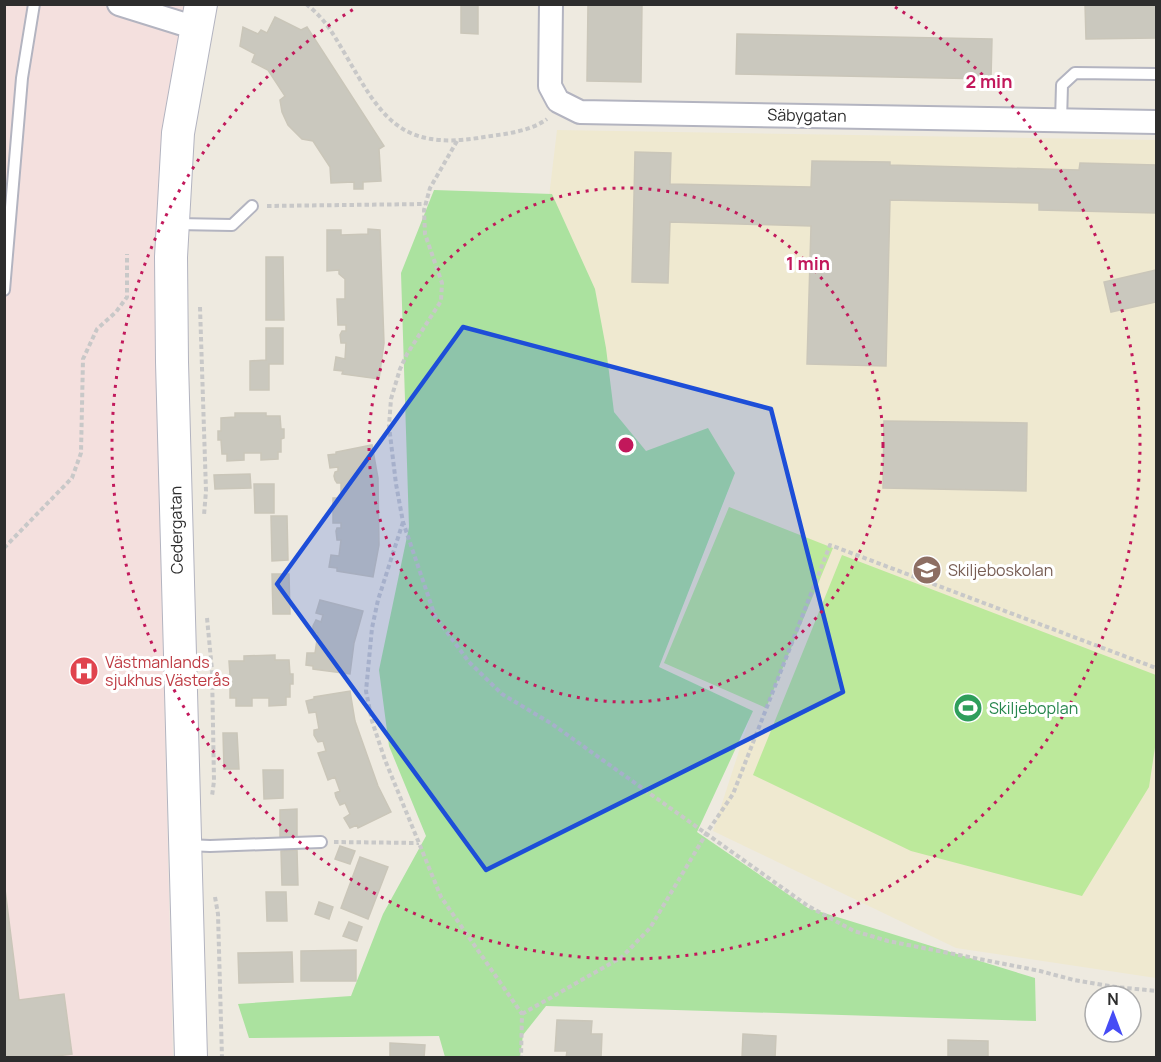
<svg xmlns="http://www.w3.org/2000/svg" width="1161" height="1062" font-family="Manrope,sans-serif">
<style>
.education{fill:#efe9d0}
.medical{fill:#f4e0de}
.green{fill:#abe29f}
.pitch{fill:#bce99b}
.building{fill:#cac8be;stroke:#cac6b9;stroke-width:1.5}
.lines{fill:none;stroke-linecap:round;stroke-linejoin:round}
.lane-casing{stroke:#b3b4c0;stroke-width:14}
.street-casing{stroke:#b3b4c0;stroke-width:26}
.secondary-casing{stroke:#b3b4c0;stroke-width:34}
.path{stroke:#c8c8c8;stroke-width:4;stroke-dasharray:4.5 3;stroke-linecap:butt}
.lane{stroke:#fff;stroke-width:10}
.street{stroke:#fff;stroke-width:22}
.secondary{stroke:#fff;stroke-width:32}
.marked{fill:#1d4ed8;fill-opacity:0.2;stroke:#1d4ed8;stroke-width:4.5;stroke-linejoin:round}
.ring{fill:none;stroke:#c2185b;stroke-width:3;stroke-dasharray:3 6}
.labels{text-anchor:middle;dominant-baseline:central;stroke-width:6;stroke-linejoin:round;paint-order:stroke}
.street-label{font-size:16px;fill:#2d2d2d;stroke:#fff}
.education-label{font-size:16px;fill:#785e54;stroke:#fff;text-anchor:start}
.health-label{font-size:16px;fill:#be3a42;stroke:#fff;text-anchor:start}
.leisure-label{font-size:16px;fill:#27864d;stroke:#fff;text-anchor:start}
.centre{fill:#c2185b;stroke:#fff;stroke-width:3}
.ring-label{font-size:18px;text-anchor:middle;font-weight:bold;fill:#c2185b;stroke:#fff;stroke-width:6;stroke-linejoin:round;paint-order:stroke}
</style>
<rect width="100%" height="100%" fill="#eeeae0"/>
<!-- education -->
<path class="education" d="M 557,130 L 1156,140 L 1156,978 L 956,948 L 713,831 L 752,711 L 659,667 L 728,492 L 641,453 L 628,430 L 614,412 L 612,401 L 540,272 Z"/>
<!-- medical -->
<path class="medical" d="M 5,5 L 187,5 L 154,285 L 173,1057 L 5,1058 Z"/>
<!-- green -->
<path class="green" d="M 434,190 L 552,194 L 595,289 L 606,348 L 614,412 L 646,451 L 708,428 L 735,473 L 659,667 L 753,711 L 697,832 L 808,908 L 1035,978 L 1036,1021 L 546,1006 L 523,1035 L 520,1057 L 445,1057 L 439,1036 L 249,1038 L 238,1004 L 351,996 L 383,914 L 426,836 L 389,746 L 379,670 L 409,527 L 401,273 Z"/>
<!-- pitch -->
<path class="pitch" d="M 729,507 L 833,548 L 766,708 L 664,663 Z
M 842,555 L 1156,675 L 1156,741 L 1149,787 L 1082,896 L 911,851 L 753,775 Z"/>
<!-- building -->
<path class="building" d="M 461,4 L 478,4 L 478,34 L 461,33 Z
M 588,4 L 642,4 L 641,82 L 587,81 Z
M 1085,4 L 1156,4 L 1156,38 L 1086,39 Z
M 275,17 L 301,30 L 307,27 L 384,146 L 379,149 L 381,181 L 363,182 L 363,189 L 354,189 L 354,182 L 331,183 L 330,167 L 313,141 L 302,139 L 288,125 L 282,112 L 280,100 L 285,96 L 268,70 L 252,62 L 255,54 L 240,46 L 243,27 L 258,34 L 261,30 L 267,33 Z
M 737,34 L 992,39 L 991,79 L 736,74 Z
M 635,152 L 671,153 L 670,184 L 811,187 L 812,161 L 890,162 L 890,165 L 1079,170 L 1080,163 L 1156,165 L 1156,213 L 1039,210 L 1039,203 L 890,200 L 886,366 L 807,364 L 811,226 L 670,222 L 668,283 L 632,282 Z
M 368,229 L 380,230 L 384,343 L 379,379 L 342,374 L 343,371 L 334,370 L 336,357 L 345,359 L 346,343 L 341,343 L 340,335 L 342,331 L 346,331 L 346,325 L 338,325 L 337,299 L 345,299 L 345,279 L 339,274 L 339,270 L 327,271 L 327,230 L 341,230 L 341,235 L 368,234 Z
M 266,257 L 283,257 L 284,320 L 266,320 Z
M 1156,270 L 1156,302 L 1111,312 L 1104,282 Z
M 266,328 L 283,328 L 283,364 L 269,364 L 269,390 L 250,390 L 250,361 L 266,360 Z
M 235,413 L 266,413 L 266,416 L 280,416 L 281,429 L 284,429 L 284,438 L 281,439 L 281,452 L 278,452 L 278,459 L 261,460 L 261,453 L 244,453 L 244,460 L 227,461 L 227,454 L 222,454 L 221,440 L 218,440 L 218,431 L 221,431 L 221,418 L 235,417 Z
M 884,421 L 1027,423 L 1026,491 L 883,488 Z
M 372,445 L 378,478 L 379,545 L 373,577 L 337,571 L 337,568 L 329,567 L 331,555 L 339,556 L 341,540 L 337,540 L 336,531 L 337,528 L 341,528 L 341,523 L 333,523 L 333,498 L 341,498 L 341,483 L 337,483 L 335,480 L 334,476 L 335,472 L 338,471 L 338,467 L 330,468 L 328,455 L 336,454 L 336,452 Z
M 250,474 L 251,488 L 215,489 L 214,475 Z
M 254,484 L 274,484 L 274,513 L 255,513 Z
M 271,516 L 287,516 L 288,560 L 272,561 Z
M 272,574 L 289,574 L 290,614 L 273,614 Z
M 320,600 L 363,611 L 354,643 L 350,674 L 313,669 L 313,666 L 306,665 L 307,653 L 315,653 L 318,633 L 313,633 L 313,626 L 316,620 L 321,622 L 323,615 L 316,613 Z
M 275,655 L 275,660 L 289,660 L 290,674 L 293,674 L 293,684 L 290,684 L 290,697 L 286,697 L 286,705 L 269,706 L 269,698 L 252,698 L 252,706 L 236,706 L 236,698 L 230,698 L 230,685 L 227,685 L 227,675 L 230,675 L 229,661 L 244,661 L 244,656 Z
M 350,691 L 355,721 L 378,786 L 391,812 L 358,828 L 357,825 L 350,828 L 344,818 L 350,814 L 345,803 L 340,805 L 336,797 L 335,793 L 340,791 L 335,777 L 328,780 L 318,753 L 326,751 L 323,741 L 318,742 L 314,735 L 314,730 L 319,729 L 316,712 L 309,713 L 306,701 L 314,699 L 314,697 Z
M 223,733 L 237,733 L 239,769 L 224,769 Z
M 263,770 L 283,770 L 283,798 L 264,799 Z
M 297,809 L 297,837 L 280,837 L 280,810 Z
M 340,846 L 355,851 L 350,864 L 335,859 Z
M 297,850 L 298,885 L 282,885 L 281,851 Z
M 360,857 L 388,867 L 368,919 L 341,908 Z
M 4,881 L 19,1000 L 64,994 L 72,1054 L 40,1058 L 4,1058 Z
M 266,892 L 286,892 L 287,921 L 267,921 Z
M 319,902 L 333,907 L 329,919 L 315,914 Z
M 349,922 L 362,927 L 357,941 L 343,936 Z
M 356,950 L 356,981 L 301,981 L 301,951 Z
M 292,952 L 293,982 L 239,983 L 238,953 Z
M 557,1020 L 592,1021 L 591,1034 L 602,1034 L 601,1058 L 566,1058 L 567,1051 L 555,1051 Z
M 743,1034 L 776,1036 L 775,1058 L 742,1058 Z
M 948,1040 L 988,1041 L 988,1058 L 948,1058 Z
M 390,1043 L 425,1045 L 424,1058 L 390,1058 Z"/>
<g class="lines">
<!-- lane casing -->
<g class="lane-casing">
<path id="lane" d="M 1061,121 L 1062,85 L 1075,73 L 1156,74
M 176,224 L 232,225 L 252,206
M 4,290 L 22,78 L 34,4
M 187,845 L 210,846 L 321,842"/>
</g>
<!-- street casing -->
<g class="street-casing">
<path id="street" d="M 119,4 L 196,28
M 551,4 L 550,86 L 558,101 L 580,112 L 1156,122"/>
</g>
<!-- secondary casing -->
<g class="secondary-casing">
<path id="secondary" d="M 191,1058 L 172,362 L 171,257 L 178,133 L 201,4"/>
</g>
<!-- path -->
<path class="path" d="M 306,4 C 326,20 332,32 345,54 C 381,116 399,150 478,138 C 501,134 528,133 547,119
M 457,141 L 430,188 L 424,210 L 425,234 L 442,283 L 441,301 L 407,354 L 400,369 L 391,399 L 389,426 L 396,484 L 403,522 L 435,616 L 469,662 L 502,694 L 552,724 L 808,906 L 854,931 L 888,941 L 1040,971 L 1074,980 L 1116,987 L 1156,991
M 267,206 L 425,204
M 200,307 L 206,491 L 204,515
M 403,522 L 378,600 L 372,628 L 366,691 L 372,721 L 385,760 L 441,897 L 522,1014 L 521,1058
M 4,548 L 72,478 L 81,453 L 83,359 L 97,329 L 116,312 L 127,297 L 127,254
M 207,618 L 212,670 L 214,781 L 212,796
M 334,842 L 419,843
M 215,897 L 218,914 L 222,1058
M 522,1014 L 622,957 L 650,928 L 706,834 L 733,794 L 830,545 L 1156,668"/>
<!-- lane -->
<use href="#lane" class="lane"/>
<!-- street -->
<use href="#street" class="street"/>
<!-- secondary -->
<use href="#secondary" class="secondary"/>
</g>
<!-- marked area -->
<path class="marked" d="M 463,327 L 771,409 L 843,692 L 486,870 L 277,584 Z"/>
<!-- distance rings -->
<g class="ring">
<circle cx="626" cy="445" r="257"/>
<path d="M895 7A514 514 0 1 1 357 7"/>
</g>
<!-- icons -->
<defs>
<g id="school-disc" transform="scale(1.5)"><circle r="9.5" fill="#8d6e63" stroke="#fff"/><path d="M0-5L7-2L0 1L-7-2ZM-4 1L0 2.5L4 1V4Q0 6-4 4Z" fill="#fff"/></g>
<g id="hospital-disc" transform="scale(1.5)"><circle r="9.5" fill="#e0444e" stroke="#fff"/><path d="M-5-5h3v3.5h4V-5h3V5h-3V1.5h-4V5h-3Z" fill="#fff"/></g>
<g id="stadium-disc" transform="scale(1.5)"><circle r="9.5" fill="#2e9e5b" stroke="#fff"/><path d="M0-5a6.5 5 0 1 0 0 10a6.5 5 0 1 0 0-10ZM-3.5-1.8h7v3.6h-7Z" fill="#fff"/></g>
</defs>
<g fill-rule="evenodd">
<use href="#school-disc" x="927" y="570"/>
<use href="#hospital-disc" x="84" y="671"/>
<use href="#stadium-disc" x="968" y="708"/>
</g>
<g class="labels">
<!-- street labels -->
<g class="street-label">
<text transform="translate(807 115) rotate(1)">Säbygatan</text>
<text transform="translate(176 530) rotate(-91)">Cedergatan</text>
</g>
<!-- education labels -->
<g class="education-label">
<text x="948" y="570">Skiljeboskolan</text>
</g>
<!-- health labels -->
<g class="health-label">
<text x="105" y="662">Västmanlands<tspan x="105" dy="18">sjukhus Västerås</tspan></text>
</g>
<!-- leisure labels -->
<g class="leisure-label">
<text x="989" y="708">Skiljeboplan</text>
</g>
</g>
<circle cx="626" cy="445" r="9" class="centre"/>
<g class="ring-label">
<text x="989" y="88">2 min</text>
<text x="808" y="270">1 min</text>
</g>
<!-- border -->
<rect width="1161" height="1062" fill="none" stroke="#2d2d2d" stroke-width="12"/>
<!-- north arrow -->
<g transform="translate(1113 1014)"><circle r="28" fill="#ffffff" stroke="#ababab" stroke-width="1.5"/>
<path d="M0-4.5L10 22L0 15L-10 22Z" fill="#464cf5"/>
<text y="-9" font-size="16" font-weight="bold" text-anchor="middle" fill="#2d2d2d">N</text>
</g>
</svg>
